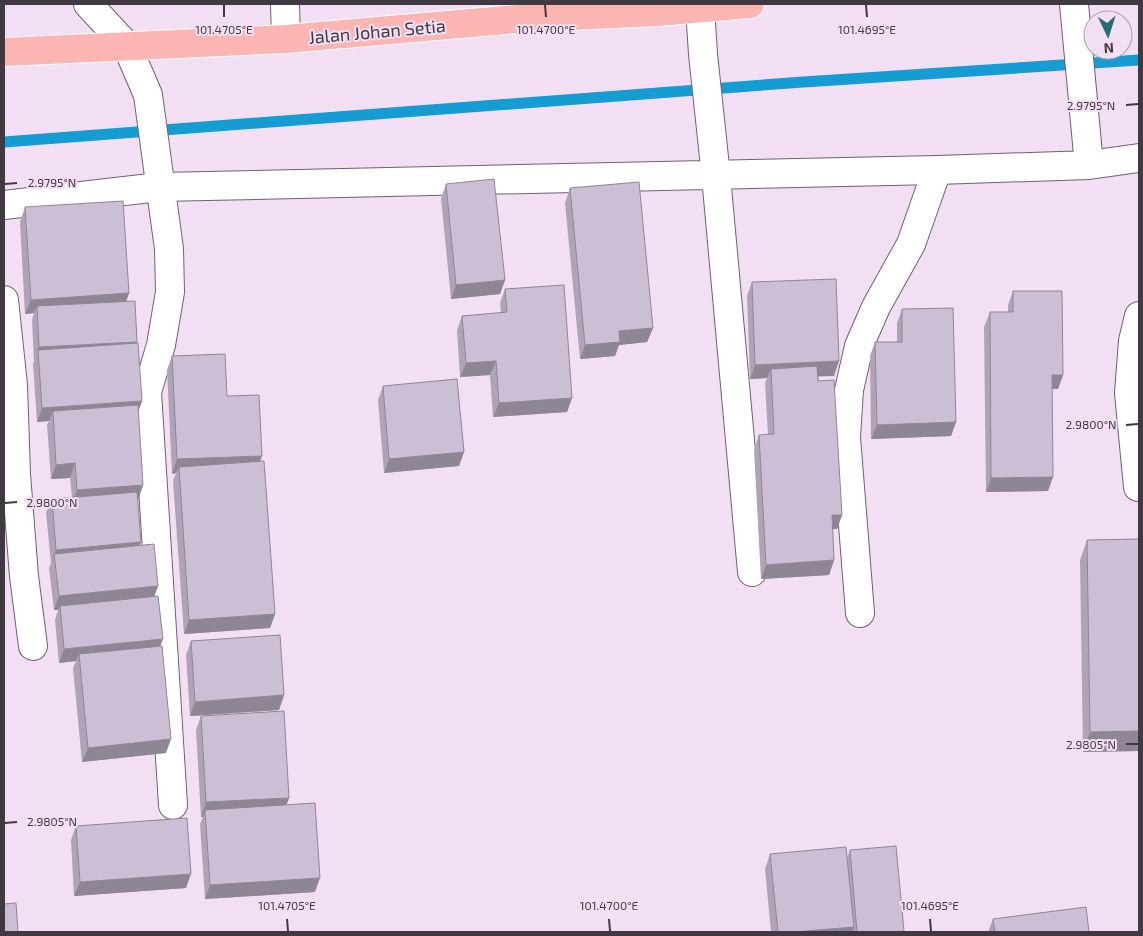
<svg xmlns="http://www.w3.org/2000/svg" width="1143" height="936" font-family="'Exo 2',sans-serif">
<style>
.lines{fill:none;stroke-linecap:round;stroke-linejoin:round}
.stream{stroke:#159cd2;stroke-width:11}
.minor-casing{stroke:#706071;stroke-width:30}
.major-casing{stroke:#fff;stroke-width:30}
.minor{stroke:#fff;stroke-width:28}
.major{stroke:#fbb5b3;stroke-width:28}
.wall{fill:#afa4b7}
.shaded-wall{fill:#8f8695}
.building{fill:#ccbfd5;stroke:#8f8695}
.ticks{fill:none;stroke:#403941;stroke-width:2}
.labels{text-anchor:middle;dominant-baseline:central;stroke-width:4;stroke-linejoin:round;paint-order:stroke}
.street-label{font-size:18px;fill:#403941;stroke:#f3dff3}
.ticks-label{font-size:12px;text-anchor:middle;fill:#403941;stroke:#f3dff3;stroke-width:4;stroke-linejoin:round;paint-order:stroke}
</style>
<rect width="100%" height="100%" fill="#f3dff3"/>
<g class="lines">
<!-- stream -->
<path class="stream" d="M 4,142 L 803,82 L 1139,60"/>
<!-- minor casing -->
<g class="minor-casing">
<path id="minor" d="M 88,4 L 127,46 L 148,95 L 169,249 L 170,292 L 161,345 L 147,392 L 173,805
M 285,4 L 286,39
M 1074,4 L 1089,165
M 700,8 L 703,54 L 716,176 L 752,572
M 4,205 L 159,187 L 937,170 L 1089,165 L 1139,158
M 4,300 L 13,385 L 16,474 L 24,576 L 33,646
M 1138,487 L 1129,393 L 1133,341 L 1139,316
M 860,613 L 846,437 L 849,390 L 859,346 L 876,307 L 911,244 L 937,170"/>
</g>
<!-- major casing -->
<g class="major-casing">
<path id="major" d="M 4,52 L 286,39 L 529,18 L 658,12 L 750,4"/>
</g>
<!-- minor -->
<use href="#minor" class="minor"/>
<!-- major -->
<use href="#major" class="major"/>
</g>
<!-- wall -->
<path class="wall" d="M 446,184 L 505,280 L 500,294 L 451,299 L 441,198 Z
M 570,188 L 653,328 L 647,342 L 619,345 L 615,356 L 580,359 L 565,203 Z
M 25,207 L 129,293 L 126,301 L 137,342 L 142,401 L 138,412 L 143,485 L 138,500 L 137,500 L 140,546 L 158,586 L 154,596 L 160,647 L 166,753 L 82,762 L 73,668 L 76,661 L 59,663 L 55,620 L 58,610 L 54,610 L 49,568 L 51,563 L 46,513 L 52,499 L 72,497 L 70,478 L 51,479 L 47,425 L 49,421 L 37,422 L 33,364 L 34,361 L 32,320 L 34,313 L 25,314 L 20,222 Z
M 752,282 L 834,376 L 818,376 L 842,515 L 837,529 L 832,529 L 834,560 L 829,575 L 761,579 L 754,450 L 759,435 L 768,435 L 765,383 L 767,378 L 750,379 L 747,296 Z
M 505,289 L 572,398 L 567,412 L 493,417 L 490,375 L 460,377 L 457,330 L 462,316 L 501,313 L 500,303 Z
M 1013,291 L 1063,375 L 1058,389 L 1052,389 L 1048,491 L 986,492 L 984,327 L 990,312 L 1008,312 L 1008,305 Z
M 902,309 L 956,422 L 951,436 L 871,439 L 870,356 L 875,342 L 897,342 L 897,323 Z
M 172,356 L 227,396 L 260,461 L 275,614 L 270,628 L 184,634 L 173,481 L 176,473 L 172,474 L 167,370 Z
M 383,386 L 464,452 L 459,466 L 384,473 L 378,400 Z
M 1139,539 L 1139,751 L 1083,752 L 1080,560 L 1087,540 Z
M 191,641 L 284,695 L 279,710 L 190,716 L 186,655 Z
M 201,716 L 289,798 L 286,805 L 315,892 L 205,899 L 200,824 L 203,817 L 201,817 L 196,730 Z
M 76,826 L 186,888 L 74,896 L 71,840 Z
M 850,850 L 904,932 L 771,932 L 765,869 L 770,854 L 847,858 Z
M 993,919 L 1089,932 L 988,932 Z"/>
<!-- shaded-wall -->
<path class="shaded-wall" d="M 505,280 L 500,294 L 451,299 L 456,285 Z
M 129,293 L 124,308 L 37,306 L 34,313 L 25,314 L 31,300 Z
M 653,328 L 647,342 L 619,345 L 615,356 L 580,359 L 585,345 L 619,331 Z
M 137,342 L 132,356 L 38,350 L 34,361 L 39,347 Z
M 496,361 L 490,375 L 460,377 L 466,363 Z
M 839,361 L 834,376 L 771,378 L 771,369 L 767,378 L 750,379 L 755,365 Z
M 1052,375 L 1063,375 L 1058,389 L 1047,389 Z
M 572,398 L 567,412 L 493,417 L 499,403 Z
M 142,401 L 137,415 L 53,411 L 49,421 L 37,422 L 42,408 Z
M 956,422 L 951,436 L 871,439 L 877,425 Z
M 464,452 L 459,466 L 384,473 L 389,459 Z
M 262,456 L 257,470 L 179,467 L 176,473 L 172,474 L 177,459 Z
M 75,463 L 70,478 L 51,479 L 56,465 Z
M 1053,477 L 1048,491 L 986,492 L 991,478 Z
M 143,485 L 138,500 L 72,504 L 77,490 Z
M 832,515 L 842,515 L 837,529 L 826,529 Z
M 141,542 L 136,557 L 54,556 L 56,550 Z
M 834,560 L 829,575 L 761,579 L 766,565 Z
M 158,586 L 153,600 L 60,606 L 58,610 L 54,610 L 59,596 Z
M 275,614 L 270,628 L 184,634 L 189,620 Z
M 163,639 L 158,653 L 79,654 L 76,661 L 59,663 L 64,649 Z
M 284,695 L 279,710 L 190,716 L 195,702 Z
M 1139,731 L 1139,751 L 1083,752 L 1090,732 Z
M 171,739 L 166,753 L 82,762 L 88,748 Z
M 289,798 L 284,812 L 205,810 L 203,817 L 201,817 L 206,802 Z
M 191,874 L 186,888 L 74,896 L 80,882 Z
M 320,878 L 315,892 L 205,899 L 210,885 Z
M 854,927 L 852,932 L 794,932 Z"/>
<!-- building -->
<path class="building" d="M 494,179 L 505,280 L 456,285 L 446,184 Z
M 639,182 L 653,328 L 619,331 L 620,342 L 585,345 L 570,188 Z
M 123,201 L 129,293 L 31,300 L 25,207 Z
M 836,279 L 839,361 L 755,365 L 752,282 Z
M 564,285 L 572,398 L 499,403 L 496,361 L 466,363 L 462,316 L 507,312 L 505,289 Z
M 1013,291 L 1062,291 L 1063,375 L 1052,375 L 1053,477 L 991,478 L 990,312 L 1013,312 Z
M 135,301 L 137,342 L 39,347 L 37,306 Z
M 953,308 L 956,422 L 877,425 L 875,342 L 902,342 L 902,309 Z
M 138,343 L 142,401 L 42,408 L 38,350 Z
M 225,354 L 227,396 L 259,395 L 262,456 L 177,459 L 172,356 Z
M 817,366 L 818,381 L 834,380 L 842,515 L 832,515 L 834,560 L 766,565 L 759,435 L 774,434 L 771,369 Z
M 457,379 L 464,452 L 389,459 L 383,386 Z
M 138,405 L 143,485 L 77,490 L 75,463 L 56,465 L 53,411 Z
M 264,461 L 275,614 L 189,620 L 179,467 Z
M 137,492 L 141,542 L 56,550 L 52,499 Z
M 1139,539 L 1139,731 L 1090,732 L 1087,540 Z
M 154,544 L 158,586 L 59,596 L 54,554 Z
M 158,596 L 163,639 L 64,649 L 60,606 Z
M 280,635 L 284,695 L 195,702 L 191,641 Z
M 162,646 L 171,739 L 88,748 L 79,654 Z
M 284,711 L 289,798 L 206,802 L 201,716 Z
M 315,803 L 320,878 L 210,885 L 205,810 Z
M 187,818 L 191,874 L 80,882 L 76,826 Z
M 896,846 L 904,931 L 889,932 L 857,932 L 850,850 Z
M 846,847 L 854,927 L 794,932 L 778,932 L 770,854 Z
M 16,903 L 18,932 L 4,932 L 4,904 Z
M 1086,907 L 1089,932 L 995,932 L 993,919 Z"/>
<!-- ticks -->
<path class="ticks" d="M 224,5 L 224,17M 545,5 L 546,17M 866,5 L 867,17M 1126,105 L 1138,104M 5,184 L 17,183M 1126,425 L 1138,424M 5,503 L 17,502M 1126,744 L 1138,744M 5,823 L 17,822M 287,919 L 288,931M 609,919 L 610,931M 930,919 L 931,931"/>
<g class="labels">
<!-- street labels -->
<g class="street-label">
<text transform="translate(377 31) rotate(-5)">Jalan Johan Setia</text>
</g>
</g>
<g class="ticks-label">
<text x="224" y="34">101.4705°E</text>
<text x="546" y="34">101.4700°E</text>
<text x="867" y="34">101.4695°E</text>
<text x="1091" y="110">2.9795°N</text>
<text x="52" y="187">2.9795°N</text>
<text x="1091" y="429">2.9800°N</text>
<text x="52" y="507">2.9800°N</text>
<text x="1091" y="749">2.9805°N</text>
<text x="52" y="826">2.9805°N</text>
<text x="287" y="910">101.4705°E</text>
<text x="609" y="910">101.4700°E</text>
<text x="930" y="910">101.4695°E</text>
</g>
<!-- border -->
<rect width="1143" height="936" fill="none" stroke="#403941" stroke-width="10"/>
<!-- north arrow -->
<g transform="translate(1108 35) rotate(176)"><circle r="24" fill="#f3dff3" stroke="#ab9dac"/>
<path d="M0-4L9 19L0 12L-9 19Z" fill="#246d78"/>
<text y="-8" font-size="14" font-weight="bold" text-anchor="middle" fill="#403941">N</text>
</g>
</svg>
